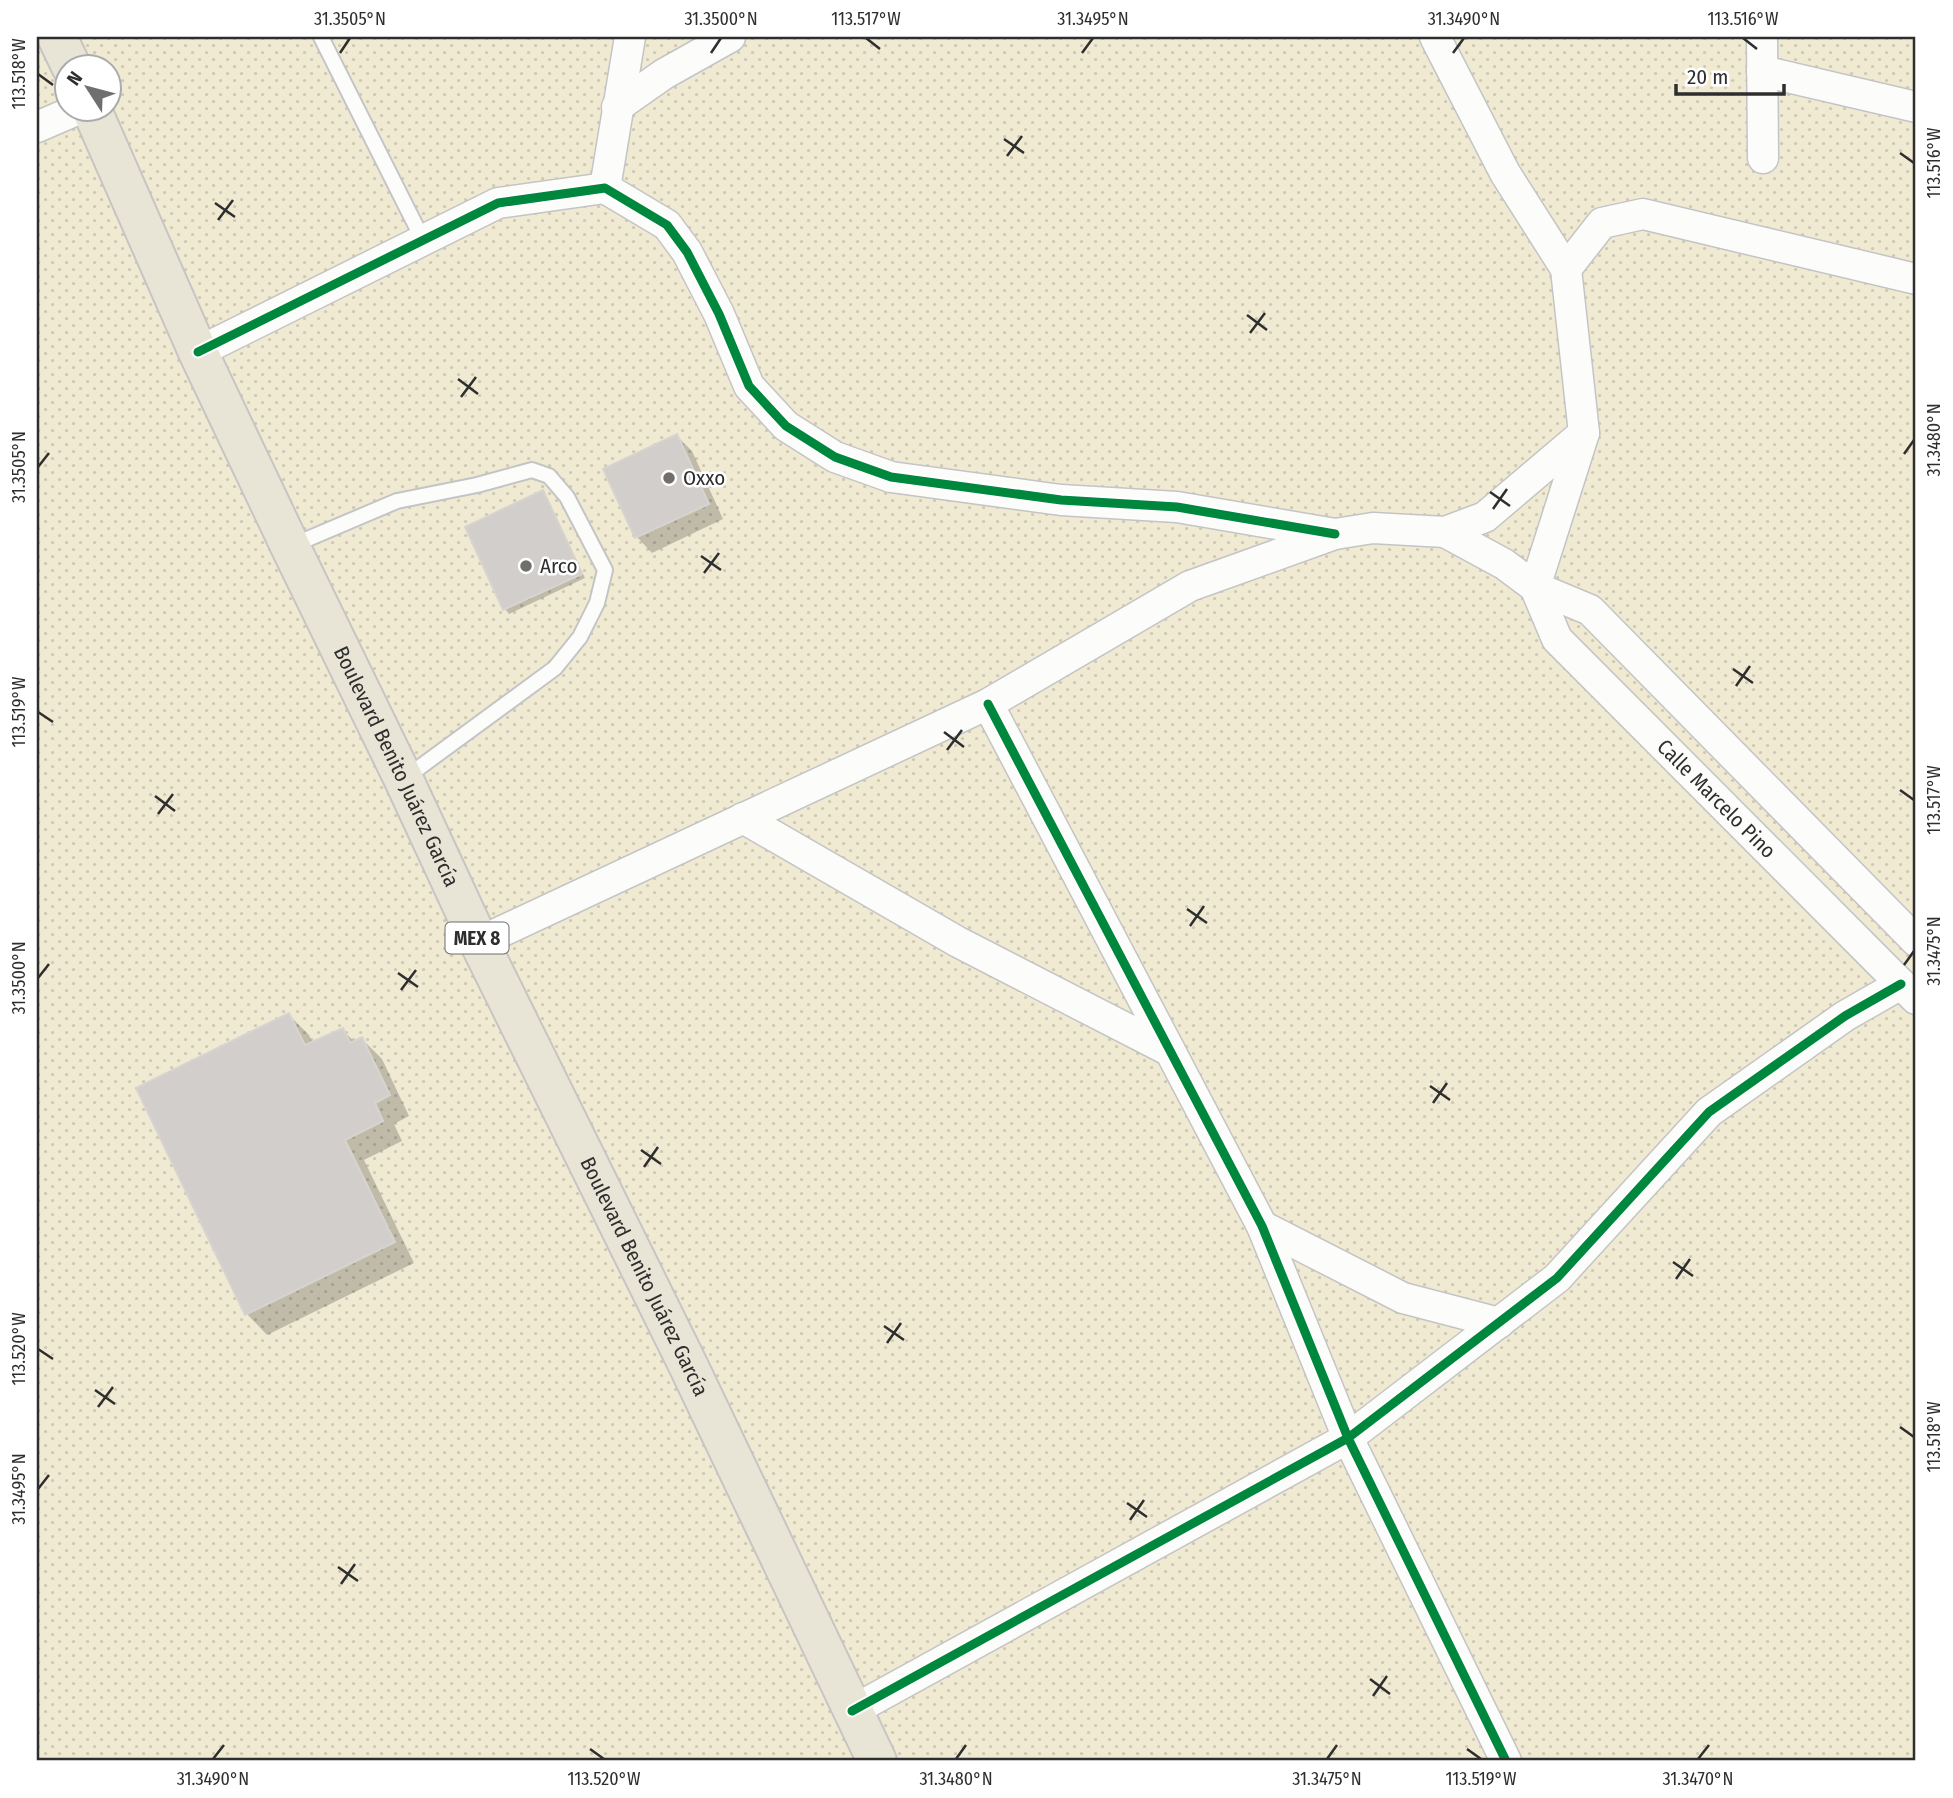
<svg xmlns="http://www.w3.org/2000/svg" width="1953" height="1798" font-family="'Fira Sans Condensed',sans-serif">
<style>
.sand{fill:url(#sand-dots);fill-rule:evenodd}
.shadow{fill:#0003}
.building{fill:#d1cecb;stroke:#d7d4d0;stroke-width:2}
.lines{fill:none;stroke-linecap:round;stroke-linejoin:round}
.lane-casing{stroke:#c5c4c5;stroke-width:18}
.street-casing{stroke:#c5c4c5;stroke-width:33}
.primary-casing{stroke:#c6c5c4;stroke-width:42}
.lane{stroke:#fcfcfb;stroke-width:14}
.street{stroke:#fcfcfb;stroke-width:30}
.primary{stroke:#e8e4d6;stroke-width:38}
.cycleway-casing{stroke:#fff;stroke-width:13}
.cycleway{stroke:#00873e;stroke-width:9}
.ticks{fill:none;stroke:#2e2e2e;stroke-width:2.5}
.poi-dot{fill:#706f6e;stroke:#fff;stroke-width:2.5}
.labels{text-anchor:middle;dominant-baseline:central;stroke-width:5;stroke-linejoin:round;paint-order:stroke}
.shield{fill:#fff;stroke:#6d6d6d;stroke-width:2}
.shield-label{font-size:19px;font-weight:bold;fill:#2e2e2e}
.poi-label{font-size:21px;fill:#2e2e2e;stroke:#fff;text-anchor:start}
.street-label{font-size:21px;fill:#2e2e2e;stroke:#fff}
.neatline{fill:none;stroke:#2e2e2e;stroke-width:2.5}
.ticks-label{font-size:18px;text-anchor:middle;fill:#2e2e2e}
</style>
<defs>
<pattern id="sand-dots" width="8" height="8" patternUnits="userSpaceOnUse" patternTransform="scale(1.75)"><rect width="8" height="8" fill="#f0ead3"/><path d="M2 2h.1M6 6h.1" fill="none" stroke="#cec9b5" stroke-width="1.8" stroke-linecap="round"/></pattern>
</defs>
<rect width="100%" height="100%" fill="#ece8e4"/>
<!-- sand -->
<path class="sand" d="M 37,37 L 1916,37 L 1916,1761 L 37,1761 ZM 66,66 L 108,66 L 108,108 L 66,108 Z"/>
<!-- shadow -->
<path class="shadow" d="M 677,436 L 692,451 L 723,519 L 652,553 L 637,537 L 605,470 Z
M 543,492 L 547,497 L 585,578 L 509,614 L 505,609 L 467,527 Z
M 289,1015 L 309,1035 L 313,1044 L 342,1030 L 355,1042 L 362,1039 L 382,1059 L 409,1116 L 394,1124 L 402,1141 L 364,1160 L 414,1263 L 267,1335 L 247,1314 Z"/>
<!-- building -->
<path class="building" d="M 677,434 L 709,504 L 635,538 L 603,469 Z
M 543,490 L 582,574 L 503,610 L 465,527 Z
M 289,1013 L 305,1045 L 343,1028 L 350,1043 L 362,1037 L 390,1095 L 375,1103 L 383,1121 L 345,1140 L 395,1242 L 245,1315 L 136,1088 Z"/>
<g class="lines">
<!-- lane casing -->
<g class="lane-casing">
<path id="lane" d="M 321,37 L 423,240
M 291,546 L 397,501 L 477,485 L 532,470 L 549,476 L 567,497 L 605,570 L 597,603 L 580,637 L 555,668 L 405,778"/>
</g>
<!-- street casing -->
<g class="street-casing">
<g id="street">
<path d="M 1435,37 L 1505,173 L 1566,269 L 1584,433 L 1535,587 L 1590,610 L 1916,941"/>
<path d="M 1762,37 L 1763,158"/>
<path d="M 1762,71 L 1916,107"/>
<path d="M 617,107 L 664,74 L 730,37"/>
<path d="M 37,127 L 81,108"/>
<path d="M 605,188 L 630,37"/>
<path d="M 1566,269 L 1602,223 L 1643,214 L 1916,279"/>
<path d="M 198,352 L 498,203 L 605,188 L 667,225 L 687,252 L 719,314 L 749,386 L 786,426 L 835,457 L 891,477 L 1061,500 L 1177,507 L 1335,534"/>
<path id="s1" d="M 1445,532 L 1504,564 L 1535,587 L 1557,639 L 1916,999"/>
<path d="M 988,704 L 1262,1226 L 1348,1438 L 1506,1761"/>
<path d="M 743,818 L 958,942 L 1170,1051"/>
<path d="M 479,942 L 988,704 L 1190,586 L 1335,534 L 1373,528 L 1445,532 L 1485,517 L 1584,433"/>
<path d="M 1262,1226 L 1403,1298 L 1499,1323"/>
<path d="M 852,1711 L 1348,1438 L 1557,1278 L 1709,1112 L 1845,1016 L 1901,984"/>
</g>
</g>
<!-- primary casing -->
<g class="primary-casing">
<g id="primary">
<path d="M 57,37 L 71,66"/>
<path id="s2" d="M 91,108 L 198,352 L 290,546 L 403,778 L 479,942 L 688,1365 L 877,1761"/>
</g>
</g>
<!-- lane -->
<use href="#lane" class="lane"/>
<!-- street -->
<use href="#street" class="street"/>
<!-- primary -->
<use href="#primary" class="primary"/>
<!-- cycleway casing -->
<g class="cycleway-casing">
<path id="cycleway" d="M 198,352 L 498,203 L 605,188 L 667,225 L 687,252 L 719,314 L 749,386 L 786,426 L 835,457 L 891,477 L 1061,500 L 1177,507 L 1335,534
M 988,704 L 1262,1226 L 1348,1438 L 1506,1761
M 852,1711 L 1348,1438 L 1557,1278 L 1709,1112 L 1845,1016 L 1901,984"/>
</g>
<!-- cycleway -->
<use href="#cycleway" class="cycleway"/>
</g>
<!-- ticks -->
<path class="ticks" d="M 866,38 L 880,49M 1743,38 L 1757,49M 340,53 L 350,38M 711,53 L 721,38M 1082,53 L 1093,38M 1453,53 L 1464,38M 38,74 L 53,85M 1004,139 L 1024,153M 1900,153 L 1914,163M 1007,156 L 1022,136M 215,203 L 235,217M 218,220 L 233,200M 1247,315 L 1267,330M 1250,333 L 1265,313M 458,379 L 478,394M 461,397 L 476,377M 1904,454 L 1914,440M 38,467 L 49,453M 1490,492 L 1510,506M 1493,509 L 1507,489M 701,556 L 721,570M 704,573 L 719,553M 1733,669 L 1753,683M 1736,686 L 1750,666M 38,712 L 53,722M 944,732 L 964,747M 947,750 L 962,730M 1900,790 L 1914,800M 155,796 L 175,811M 158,814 L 173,794M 1187,909 L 1207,923M 1190,926 L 1204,906M 1904,965 L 1914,951M 398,973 L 418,987M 38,978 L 49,964M 401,990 L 416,970M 1430,1086 L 1450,1100M 1433,1103 L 1447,1083M 641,1150 L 661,1164M 644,1167 L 658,1147M 1673,1262 L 1693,1276M 1676,1279 L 1690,1259M 884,1326 L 904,1340M 887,1343 L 901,1323M 38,1349 L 53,1359M 95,1390 L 115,1404M 98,1407 L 113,1387M 1900,1427 L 1914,1437M 38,1489 L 49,1475M 1127,1503 L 1147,1517M 1130,1520 L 1144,1500M 338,1567 L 358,1581M 341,1584 L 355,1564M 1370,1679 L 1390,1694M 1373,1696 L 1387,1676M 590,1749 L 604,1759M 1467,1749 L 1481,1759M 213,1759 L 224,1745M 956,1759 L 966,1745M 1327,1759 L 1337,1745M 1698,1759 L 1709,1745"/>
<!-- markers -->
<g class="poi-dot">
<circle cx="669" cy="478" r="7"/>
<circle cx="526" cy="566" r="7"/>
</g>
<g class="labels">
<!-- shield labels -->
<rect class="shield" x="445.5" y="922.5" width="63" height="31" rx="5"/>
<g class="shield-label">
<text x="477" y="938">MEX 8</text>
</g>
<!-- poi labels -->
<g class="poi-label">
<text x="683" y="478">Oxxo</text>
<text x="540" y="566">Arco</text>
</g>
<!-- street labels -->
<g class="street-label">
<text stroke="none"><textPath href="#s2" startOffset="726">Boulevard Benito Juárez García</textPath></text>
<text stroke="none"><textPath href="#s1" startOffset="388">Calle Marcelo Pino</textPath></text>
<text stroke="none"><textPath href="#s2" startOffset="1293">Boulevard Benito Juárez García</textPath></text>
</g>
</g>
<!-- border -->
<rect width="1953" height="1798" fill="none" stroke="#ffffff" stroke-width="77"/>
<!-- north arrow -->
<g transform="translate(88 88) rotate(306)"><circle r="33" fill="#ffffff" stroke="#ababab" stroke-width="2"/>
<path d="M0-5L12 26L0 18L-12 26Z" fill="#706f6e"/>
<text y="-10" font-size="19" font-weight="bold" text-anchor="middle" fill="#2e2e2e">N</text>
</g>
<!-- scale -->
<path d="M1676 84v10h108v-10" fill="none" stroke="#2e2e2e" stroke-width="3.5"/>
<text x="1687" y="84" font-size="21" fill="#2e2e2e" stroke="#ffffff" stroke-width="5" paint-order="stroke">20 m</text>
<rect x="38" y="38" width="1876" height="1721" class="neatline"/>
<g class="ticks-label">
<text x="350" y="25">31.3505°N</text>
<text x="721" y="25">31.3500°N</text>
<text x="866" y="25">113.517°W</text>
<text x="1093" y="25">31.3495°N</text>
<text x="1464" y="25">31.3490°N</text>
<text x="1743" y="25">113.516°W</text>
<text transform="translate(19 74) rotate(-90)" y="6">113.518°W</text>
<text transform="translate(1934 163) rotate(-90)" y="6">113.516°W</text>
<text transform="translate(1934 440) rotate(-90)" y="6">31.3480°N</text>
<text transform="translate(19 467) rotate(-90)" y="6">31.3505°N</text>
<text transform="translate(19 712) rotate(-90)" y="6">113.519°W</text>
<text transform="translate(1934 800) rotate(-90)" y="6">113.517°W</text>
<text transform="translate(1934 951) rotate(-90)" y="6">31.3475°N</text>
<text transform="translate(19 978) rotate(-90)" y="6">31.3500°N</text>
<text transform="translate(19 1349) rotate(-90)" y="6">113.520°W</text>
<text transform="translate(1934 1437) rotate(-90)" y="6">113.518°W</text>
<text transform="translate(19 1489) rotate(-90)" y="6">31.3495°N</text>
<text x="213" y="1785">31.3490°N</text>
<text x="604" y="1785">113.520°W</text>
<text x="956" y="1785">31.3480°N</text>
<text x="1327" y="1785">31.3475°N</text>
<text x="1481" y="1785">113.519°W</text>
<text x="1698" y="1785">31.3470°N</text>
</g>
</svg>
